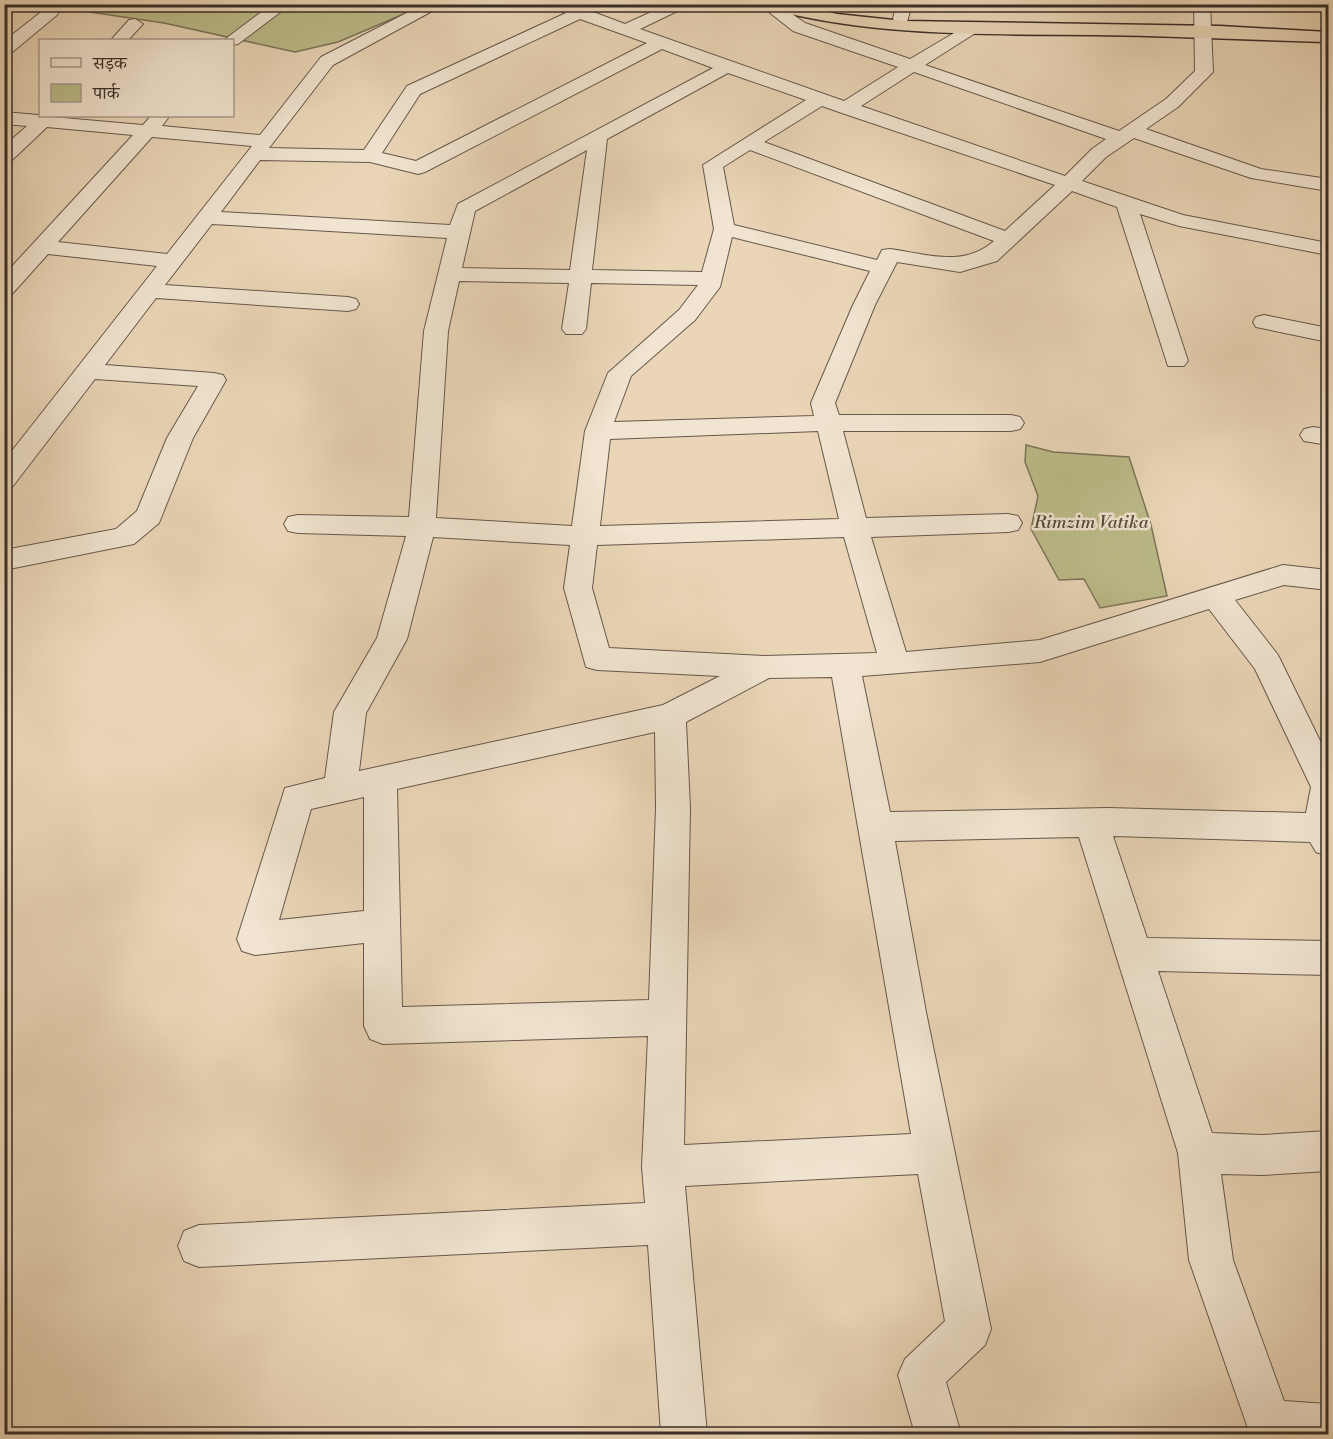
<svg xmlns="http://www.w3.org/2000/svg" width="1333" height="1439" font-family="'Libre Bodoni','Noto Serif Devanagari',serif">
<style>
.green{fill:#bcbc8a;stroke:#7b755a;stroke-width:1.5}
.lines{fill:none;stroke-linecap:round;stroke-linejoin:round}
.minor-casing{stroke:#66584c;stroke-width:2}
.trunk-casing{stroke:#3a2e29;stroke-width:3}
.minor{fill:#f1e4d0;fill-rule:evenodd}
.trunk{fill:#ead6b7;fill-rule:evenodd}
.labels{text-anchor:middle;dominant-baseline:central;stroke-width:5;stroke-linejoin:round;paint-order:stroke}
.park-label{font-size:18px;font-style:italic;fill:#544a3c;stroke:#f1e4d0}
</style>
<rect width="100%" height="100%" fill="#ead6b7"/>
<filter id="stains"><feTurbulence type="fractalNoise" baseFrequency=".00333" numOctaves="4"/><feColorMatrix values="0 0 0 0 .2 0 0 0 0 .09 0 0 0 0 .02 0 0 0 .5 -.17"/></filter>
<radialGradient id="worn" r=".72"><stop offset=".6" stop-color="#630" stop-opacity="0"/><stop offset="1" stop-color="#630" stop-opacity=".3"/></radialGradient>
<!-- green -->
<path class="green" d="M 42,5 L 419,5 L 411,11 L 338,42 L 295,52 L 164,23 Z
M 1026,445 L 1053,452 L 1129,457 L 1151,525 L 1167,596 L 1100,608 L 1084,579 L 1059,580 L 1031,529 L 1038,496 L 1025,462 Z"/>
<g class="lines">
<!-- minor casing -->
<g class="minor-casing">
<path id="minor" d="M 272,4 L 291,4 L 238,44 L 232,45 L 232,40 L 224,40 Z
M 424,4 L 445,4 L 333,65 L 269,148 L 364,150 L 407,86 L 566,13 L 548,4 L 572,4 L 625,24 L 669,4 L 692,4 L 640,29 L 844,101 L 898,67 L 793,31 L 759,4 L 778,4 L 805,23 L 910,59 L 971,23 L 979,28 L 977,32 L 925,65 L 1119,131 L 1166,99 L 1195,71 L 1194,4 L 1210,4 L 1213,72 L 1178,107 L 1146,129 L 1261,169 L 1328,179 L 1328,191 L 1251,178 L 1134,138 L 1106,157 L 1082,181 L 1183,215 L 1328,243 L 1328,255 L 1179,226 L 1140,214 L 1188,361 L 1184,366 L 1168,366 L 1117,207 L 1072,191 L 997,261 L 960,272 L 897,262 L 875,305 L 835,403 L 839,415 L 1011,415 L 1020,417 L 1024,423 L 1020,429 L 1011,431 L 843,431 L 866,518 L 1008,514 L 1018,516 L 1022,523 L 1018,530 L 1008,532 L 871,537 L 906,652 L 1040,640 L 1283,565 L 1328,570 L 1328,590 L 1284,585 L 1235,600 L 1278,655 L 1328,757 L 1328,856 L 1316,852 L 1310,842 L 1113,836 L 1147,938 L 1328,941 L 1328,975 L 1158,971 L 1212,1133 L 1262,1135 L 1328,1131 L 1328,1171 L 1262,1175 L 1221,1174 L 1233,1260 L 1284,1401 L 1328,1404 L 1328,1434 L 1250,1434 L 1189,1260 L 1178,1153 L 1079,837 L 895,841 L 926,1012 L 991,1329 L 985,1345 L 946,1382 L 961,1434 L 915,1434 L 898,1375 L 905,1359 L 945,1321 L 918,1174 L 685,1186 L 707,1434 L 661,1434 L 648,1245 L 199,1267 L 184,1261 L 178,1246 L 184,1231 L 199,1225 L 645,1203 L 642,1167 L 648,1036 L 383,1044 L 370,1039 L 364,1026 L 364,943 L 255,955 L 242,951 L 237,939 L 285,788 L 325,778 L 334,712 L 377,638 L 406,536 L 298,533 L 288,531 L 284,524 L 288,517 L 298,515 L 409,517 L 424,331 L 447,238 L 212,224 L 165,285 L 348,297 L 356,299 L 359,304 L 356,309 L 348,311 L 156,298 L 105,365 L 214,373 L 223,375 L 226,380 L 193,438 L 159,523 L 134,544 L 4,570 L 4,550 L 116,529 L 137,511 L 167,438 L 198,386 L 95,379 L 13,486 L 4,489 L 4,461 L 157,266 L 48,254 L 12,294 L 4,296 L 4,275 L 133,135 L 47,127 L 11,161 L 4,163 L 4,146 L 27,126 L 4,124 L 4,112 L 38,115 L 40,113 L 40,116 L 143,125 L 151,116 L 167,116 L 168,118 L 162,126 L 260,135 L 321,57 ZM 580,19 L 647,43 L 416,161 L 382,153 L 420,94 ZM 662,49 L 713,68 L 458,204 L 450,225 L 221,212 L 260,160 L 370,162 L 418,174 L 425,172 ZM 914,72 L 1106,139 L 1092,149 L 1065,176 L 861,106 ZM 728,73 L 806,100 L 703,165 L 714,229 L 702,272 L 592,270 L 607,139 ZM 822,106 L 839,112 L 1055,185 L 1005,231 L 764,142 ZM 152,137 L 252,146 L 167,254 L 58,242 ZM 587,150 L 570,270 L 462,268 L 475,211 ZM 750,150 L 994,241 C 963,268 927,254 890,249 L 882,250 L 877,260 L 734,225 L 723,167 ZM 732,237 L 870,271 L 853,305 L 811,403 L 814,416 L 614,422 L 631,376 L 695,320 L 720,287 ZM 459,281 L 569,283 L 562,329 L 566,334 L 582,334 L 586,329 L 591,283 L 698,285 L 679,310 L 608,373 L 585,431 L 572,526 L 436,518 L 448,331 ZM 818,431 L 839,519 L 600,526 L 610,439 ZM 433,537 L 570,545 L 564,588 L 586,667 L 597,670 L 720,676 L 663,705 L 359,771 L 366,713 L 407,639 ZM 844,537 L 877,653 L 764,656 L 609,648 L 592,588 L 597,545 ZM 1209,609 L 1255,669 L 1311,787 L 1306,813 L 1108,808 L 890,812 L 862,676 L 1040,662 ZM 832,677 L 911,1134 L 684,1145 L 690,808 L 686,722 L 769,678 ZM 655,732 L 656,808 L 649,1000 L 402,1007 L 397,789 ZM 364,797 L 364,911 L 279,920 L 311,809 Z
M 896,4 L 912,4 L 907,22 L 895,22 L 893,19 Z
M 51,7 L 59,12 L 57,15 L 10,54 L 4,55 L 4,41 L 45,9 Z
M 135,19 L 143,24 L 128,40 L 111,40 L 129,20 Z
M 1264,315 L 1328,328 L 1328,342 L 1256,327 L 1253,322 L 1256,317 Z
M 1313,427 L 1328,429 L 1328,445 L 1304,441 L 1300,435 L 1304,429 Z"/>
</g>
<!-- trunk casing -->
<g class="trunk-casing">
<path id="trunk" d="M 764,4 L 793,4 L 837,14 L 903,21 L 1220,26 L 1328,32 L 1328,42 C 1251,40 1174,36 1096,35 C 985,34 874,37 766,8 Z"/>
</g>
<!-- minor -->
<use href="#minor" class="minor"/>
<!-- trunk -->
<use href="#trunk" class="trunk"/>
</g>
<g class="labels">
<!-- park labels -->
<g class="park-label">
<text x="1091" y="522">Rimzim Vatika</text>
</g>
</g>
<!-- margin -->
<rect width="1333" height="1439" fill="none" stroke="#ead6b7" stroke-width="24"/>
<rect x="6" y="6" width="1321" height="1427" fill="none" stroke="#3a2e29" stroke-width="3"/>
<rect x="12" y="12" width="1309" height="1415" fill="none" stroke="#3a2e29" stroke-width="1.5"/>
<!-- legend -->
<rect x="39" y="39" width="195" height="78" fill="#f1e4d0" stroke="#a89b8d" stroke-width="1.5"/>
<rect x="51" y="58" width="30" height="9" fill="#f1e4d0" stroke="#a89b8d" stroke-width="1.5"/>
<text x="93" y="69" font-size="18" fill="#3a2e29">सड़क</text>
<rect x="51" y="84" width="30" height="18" fill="#bcbc8a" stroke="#a89b8d" stroke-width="1.5"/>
<text x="93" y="99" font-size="18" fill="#3a2e29">पार्क</text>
<rect width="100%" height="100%" filter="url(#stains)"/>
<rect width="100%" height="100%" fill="url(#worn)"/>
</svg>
